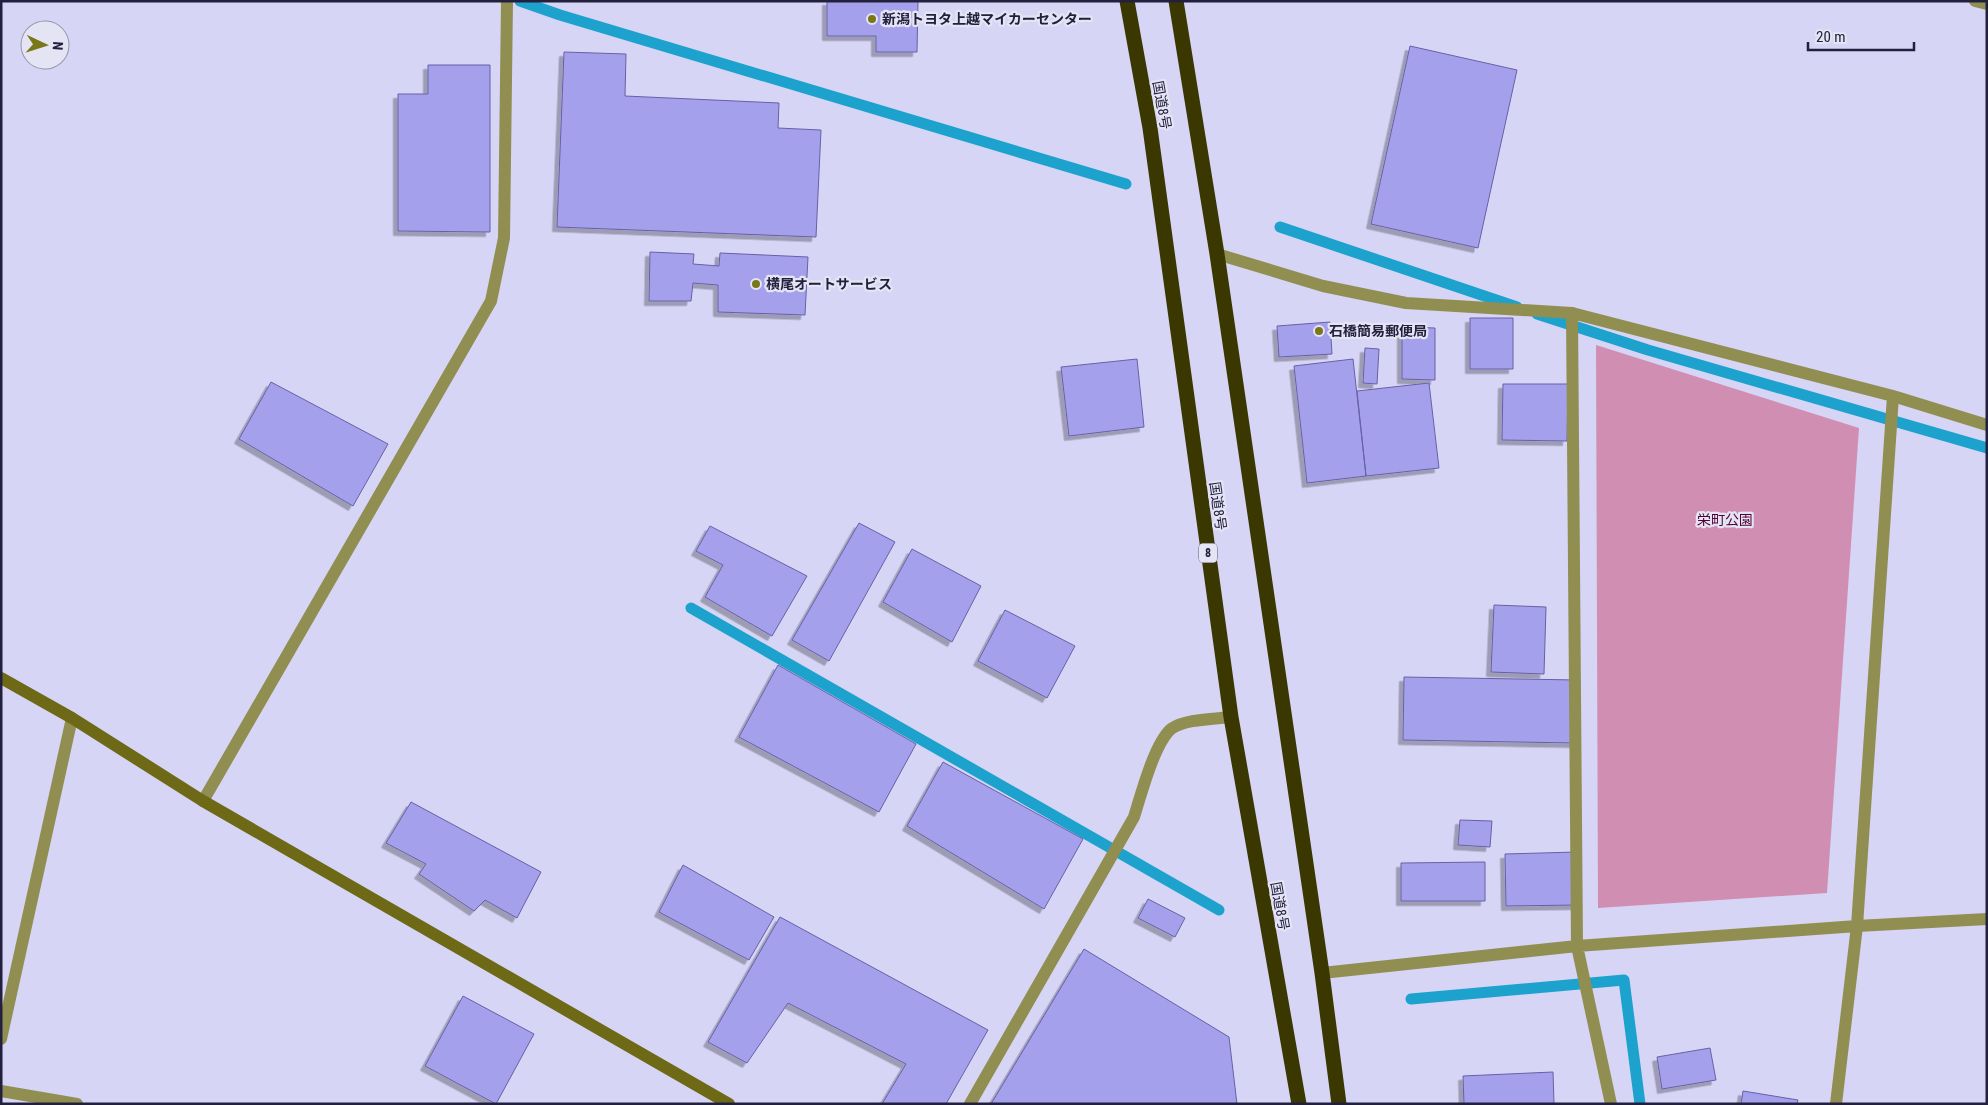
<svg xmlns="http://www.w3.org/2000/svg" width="1988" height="1105" font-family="'Roboto Condensed','Noto Sans JP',sans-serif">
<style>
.green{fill:#d08fb2}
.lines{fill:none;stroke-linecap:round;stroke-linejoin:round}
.stream{stroke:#1ca2cd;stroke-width:11}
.building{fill:#a5a0eb;stroke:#6760a6;filter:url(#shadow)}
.lane{stroke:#918e52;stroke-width:12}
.street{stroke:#918e52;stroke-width:12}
.secondary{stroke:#6d6917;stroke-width:12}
.highway{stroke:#3a3700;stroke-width:15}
.poi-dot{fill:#7a761a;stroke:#e4e4f4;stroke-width:2}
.labels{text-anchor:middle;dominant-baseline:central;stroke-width:4.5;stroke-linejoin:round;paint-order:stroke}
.shield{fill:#e4e4f4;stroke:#5d5b75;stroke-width:1}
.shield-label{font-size:12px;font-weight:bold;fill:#23203e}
.poi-label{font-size:14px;font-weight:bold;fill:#23203e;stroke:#e4e4f4;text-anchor:start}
.street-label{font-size:14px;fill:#23203e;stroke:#e4e4f4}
.park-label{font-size:14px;fill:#500036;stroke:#e4e4f4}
</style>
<defs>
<filter id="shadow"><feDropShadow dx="-4.5" dy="4.5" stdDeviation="0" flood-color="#0004"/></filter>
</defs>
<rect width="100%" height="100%" fill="#d6d5f5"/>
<!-- green -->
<path class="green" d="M 1596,345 L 1859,428 L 1827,893 L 1598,908 Z"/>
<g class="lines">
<!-- stream -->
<path class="stream" d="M 520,1 L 560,15 L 1126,184
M 1280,227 L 1517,307
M 1537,314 L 1648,350 L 1987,448
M 691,608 L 1219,910
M 1411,999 L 1624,980 L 1640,1104"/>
</g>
<!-- building -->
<path class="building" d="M 827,1 L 918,1 L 917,52 L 876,52 L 876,36 L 827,36 Z
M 1410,46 L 1517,70 L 1478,248 L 1371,224 Z
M 564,52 L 626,54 L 625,96 L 779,103 L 778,128 L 821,130 L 816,237 L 557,227 Z
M 428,65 L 490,65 L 490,232 L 398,231 L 398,94 L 428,94 Z
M 650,252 L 694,254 L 693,264 L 719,266 L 720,253 L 808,257 L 805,315 L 718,312 L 718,285 L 693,283 L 691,301 L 649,301 Z
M 1470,318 L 1513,318 L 1513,369 L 1470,369 Z
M 1330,322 L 1332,354 L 1279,357 L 1277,326 Z
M 1402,327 L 1435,328 L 1435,380 L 1402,379 Z
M 1365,348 L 1379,349 L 1377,384 L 1363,383 Z
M 1137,359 L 1144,427 L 1069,436 L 1061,367 Z
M 1353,359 L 1366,476 L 1307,483 L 1294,366 Z
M 271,382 L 388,444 L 353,506 L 239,439 Z
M 1429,383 L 1439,468 L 1366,476 L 1357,391 Z
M 1503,384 L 1568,384 L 1567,441 L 1502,440 Z
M 859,523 L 895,542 L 829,661 L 792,640 Z
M 710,526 L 807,576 L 772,636 L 705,597 L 723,565 L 696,551 Z
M 912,549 L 981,586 L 952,642 L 883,602 Z
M 1494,605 L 1546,607 L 1544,674 L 1491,672 Z
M 1005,610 L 1075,646 L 1047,698 L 978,661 Z
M 778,665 L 916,744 L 879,812 L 739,737 Z
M 1404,677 L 1577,680 L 1576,743 L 1403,740 Z
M 943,762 L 1083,839 L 1044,909 L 907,826 Z
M 411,802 L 541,872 L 517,918 L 485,900 L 474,911 L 419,874 L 426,864 L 386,843 Z
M 1460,820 L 1492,821 L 1490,847 L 1458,845 Z
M 1577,852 L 1578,905 L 1506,906 L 1505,854 Z
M 1485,862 L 1485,901 L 1401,901 L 1401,863 Z
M 683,865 L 774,917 L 749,960 L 659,912 Z
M 1148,899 L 1185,918 L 1175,937 L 1138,918 Z
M 780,917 L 988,1030 L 946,1104 L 882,1104 L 906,1064 L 788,1003 L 747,1063 L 708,1042 Z
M 1084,949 L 1229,1037 L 1237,1104 L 991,1104 Z
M 463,996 L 534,1034 L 496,1104 L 425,1066 Z
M 1710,1048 L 1716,1080 L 1662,1089 L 1657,1057 Z
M 1553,1072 L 1554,1104 L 1464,1104 L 1463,1076 Z
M 1743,1091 L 1798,1100 L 1797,1104 L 1741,1104 Z"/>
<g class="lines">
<!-- lane -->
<path class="lane" d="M 1217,254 L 1323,286 L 1406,303 L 1572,313"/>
<!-- street -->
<path class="street" d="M 1975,1 L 1987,4
M 203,801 L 491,301 L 504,238 L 507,1
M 1322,973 L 1577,946 L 1857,926 L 1987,919
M 1,1039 L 72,718
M 1,1091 L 77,1104
M 970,1104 L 1134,817 C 1141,795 1154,744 1171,729 C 1184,719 1215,719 1231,717
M 1611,1104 L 1577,946 L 1572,313 L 1893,396 L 1987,425
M 1836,1104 L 1857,926 L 1893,396"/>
<!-- secondary -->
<path class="secondary" d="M 1,678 L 72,718 L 203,801 L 729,1104"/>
<!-- highway -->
<path class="highway" d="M 1127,1 L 1150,128 L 1231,717 L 1299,1104
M 1176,1 L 1217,254 L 1322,973 L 1339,1104"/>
</g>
<!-- markers -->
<g class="poi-dot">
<circle cx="872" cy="19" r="5"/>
<circle cx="756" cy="284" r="5"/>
<circle cx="1319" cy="331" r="5"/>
</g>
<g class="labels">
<!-- shield labels -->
<rect class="shield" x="1199" y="543.5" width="18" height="19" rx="4"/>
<g class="shield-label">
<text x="1208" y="553">8</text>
</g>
<!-- poi labels -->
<g class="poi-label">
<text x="882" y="19">新潟トヨタ上越マイカーセンター</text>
<text x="766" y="284">横尾オートサービス</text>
<text x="1329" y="331">石橋簡易郵便局</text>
</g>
<!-- street labels -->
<g class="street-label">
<text transform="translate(1162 105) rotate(80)">国道8号</text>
<text transform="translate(1218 506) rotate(82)">国道8号</text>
<text transform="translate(1280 906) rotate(80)">国道8号</text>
</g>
<!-- park labels -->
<g class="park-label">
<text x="1725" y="520">栄町公園</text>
</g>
</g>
<!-- border -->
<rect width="1988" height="1105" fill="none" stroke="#23203e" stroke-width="5"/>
<!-- north arrow -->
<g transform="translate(45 45) rotate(94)"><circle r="24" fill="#e4e4f4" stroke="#9796ab"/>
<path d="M0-4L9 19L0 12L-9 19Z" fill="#7a761a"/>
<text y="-8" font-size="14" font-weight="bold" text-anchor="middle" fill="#23203e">N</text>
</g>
<!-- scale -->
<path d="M1808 42v8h106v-8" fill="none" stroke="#23203e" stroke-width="2.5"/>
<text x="1816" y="42" font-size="15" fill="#23203e" stroke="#e4e4f4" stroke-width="4" paint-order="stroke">20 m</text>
</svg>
